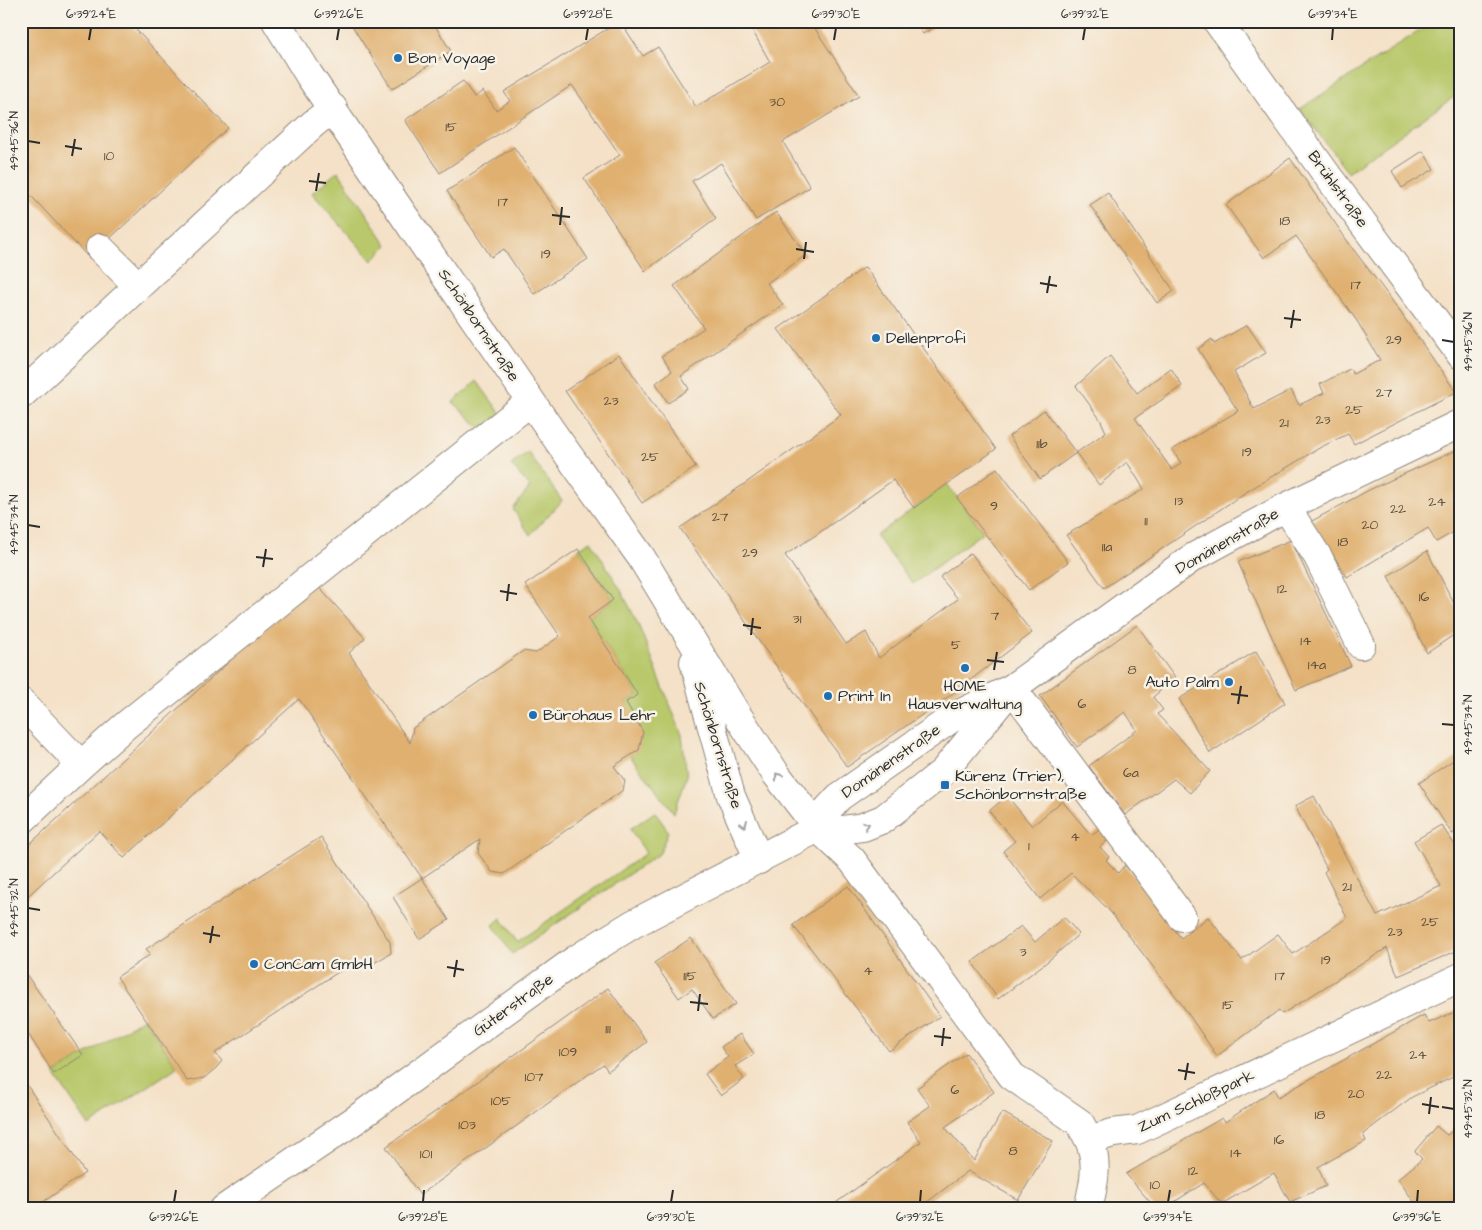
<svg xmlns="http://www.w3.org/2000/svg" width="1482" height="1230" font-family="'Architects Daughter',sans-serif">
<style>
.green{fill:#b8c86b;stroke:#727a4b}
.building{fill:#e0b070}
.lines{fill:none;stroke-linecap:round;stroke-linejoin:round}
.minor-casing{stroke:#908679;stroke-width:30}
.minor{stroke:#fff;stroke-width:28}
.oneway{stroke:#a0a0a0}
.ticks{fill:none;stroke:#2b2b2b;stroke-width:2}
.poi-dot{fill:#1f6fb2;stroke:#f7f3e8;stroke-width:2}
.labels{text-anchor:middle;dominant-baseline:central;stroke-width:5;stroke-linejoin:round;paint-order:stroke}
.number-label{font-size:14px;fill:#584c3c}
.poi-label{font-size:16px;fill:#2b2b2b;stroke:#f7f3e8;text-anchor:start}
.street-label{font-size:16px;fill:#2b2b2b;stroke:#f7f3e8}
.neatline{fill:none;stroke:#2b2b2b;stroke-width:2}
.ticks-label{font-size:12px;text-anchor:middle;fill:#2b2b2b}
</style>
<rect width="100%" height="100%" fill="#f7f3e8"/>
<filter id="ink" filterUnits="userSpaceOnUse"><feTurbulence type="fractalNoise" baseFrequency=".02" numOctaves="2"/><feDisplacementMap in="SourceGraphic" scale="10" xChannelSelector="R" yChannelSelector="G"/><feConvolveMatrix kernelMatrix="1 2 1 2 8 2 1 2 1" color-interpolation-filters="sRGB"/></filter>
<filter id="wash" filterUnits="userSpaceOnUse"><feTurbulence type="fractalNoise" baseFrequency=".0096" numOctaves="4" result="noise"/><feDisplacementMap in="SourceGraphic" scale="20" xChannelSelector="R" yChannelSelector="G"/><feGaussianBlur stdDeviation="1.12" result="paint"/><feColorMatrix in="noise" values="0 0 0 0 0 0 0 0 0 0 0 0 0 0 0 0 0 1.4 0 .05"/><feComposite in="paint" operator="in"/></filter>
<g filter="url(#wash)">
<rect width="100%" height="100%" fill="#f4e1c7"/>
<!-- green -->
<path class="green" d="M 1434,21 L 1461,21 L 1461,92 L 1348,172 L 1300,109 Z
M 338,171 L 387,245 L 372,261 L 312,193 Z
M 477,381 L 501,414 L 481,429 L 453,402 Z
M 528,452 L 562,501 L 530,535 L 513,509 L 530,487 L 511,465 Z
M 947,484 L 983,532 L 913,584 L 876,536 Z
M 591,541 L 622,592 L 638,624 L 682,735 L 687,776 L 674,813 L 630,756 L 626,702 L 638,695 L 588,618 L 613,600 L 578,549 Z
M 655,812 L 668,831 L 660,853 L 512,954 L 493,925 L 501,918 L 517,942 L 646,853 L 630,829 Z
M 144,1018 L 177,1067 L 89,1126 L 54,1074 Z"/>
<g id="blocks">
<!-- building -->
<path class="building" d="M 21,21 L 128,21 L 228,128 L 89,258 L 21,185 Z
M 349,21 L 432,21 L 451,51 L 392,89 Z
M 620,21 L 643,56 L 658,47 L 696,107 L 770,62 L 747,21 L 810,21 L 859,96 L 783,142 L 810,187 L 756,220 L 721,163 L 692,181 L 716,219 L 645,271 L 584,178 L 620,155 L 572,85 L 440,173 L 405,120 L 463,81 L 474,97 L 483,91 L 496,110 L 510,101 L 504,92 Z
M 915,21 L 943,21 L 923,34 Z
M 514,147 L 588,259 L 534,294 L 504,249 L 491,257 L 447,191 Z
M 1423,151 L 1434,169 L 1402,188 L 1392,171 Z
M 1290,158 L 1353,249 L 1391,299 L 1456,392 L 1354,444 L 1348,434 L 1321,447 L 1246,492 L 1104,588 L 1066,535 L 1144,489 L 1127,462 L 1099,485 L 1076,453 L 1040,479 L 1009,436 L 1044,410 L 1076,453 L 1106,432 L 1100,419 L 1076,386 L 1110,356 L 1137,393 L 1171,368 L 1182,386 L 1135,418 L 1172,470 L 1181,463 L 1172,450 L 1238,411 L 1198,349 L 1212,339 L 1214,344 L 1247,325 L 1266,353 L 1234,372 L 1254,409 L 1291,390 L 1299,405 L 1324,393 L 1320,384 L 1350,369 L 1353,374 L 1380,360 L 1357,321 L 1296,236 L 1264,258 L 1226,205 Z
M 1108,193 L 1174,291 L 1157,303 L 1090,205 Z
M 776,212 L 806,255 L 767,283 L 783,305 L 681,376 L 689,389 L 668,403 L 656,383 L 672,371 L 662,356 L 704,328 L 674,286 Z
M 865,267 L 996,449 L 914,508 L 893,480 L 816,535 L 785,555 L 846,644 L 866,632 L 879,658 L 958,599 L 940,577 L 971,553 L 1032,633 L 952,694 L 847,767 L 680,528 L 750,480 L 841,415 L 778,329 Z
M 619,354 L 696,467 L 642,503 L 565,391 Z
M 1461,448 L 1461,528 L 1436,542 L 1428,528 L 1347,577 L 1312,521 L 1369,490 Z
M 997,468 L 1068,562 L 1029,590 L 957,498 Z
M 1291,540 L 1351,666 L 1296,690 L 1238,562 Z
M 578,549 L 613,600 L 588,618 L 638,695 L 626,702 L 643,732 L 639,750 L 614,766 L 625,781 L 623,790 L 504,874 L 492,872 L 478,853 L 480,839 L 422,878 L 299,699 L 124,858 L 99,831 L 21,902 L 21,852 L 315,583 L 365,638 L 349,653 L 410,743 L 413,728 L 523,651 L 536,653 L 560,636 L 525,585 Z
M 1427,551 L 1461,617 L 1461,630 L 1427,653 L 1388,576 Z
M 1137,625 L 1175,678 L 1153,697 L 1163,710 L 1157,714 L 1210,771 L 1190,793 L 1174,779 L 1125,815 L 1089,766 L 1137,730 L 1125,712 L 1077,747 L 1040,696 Z
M 1256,651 L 1285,703 L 1210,753 L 1179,699 Z
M 1461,755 L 1461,828 L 1452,834 L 1419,783 Z
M 1007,796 L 1032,826 L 1062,801 L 1091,835 L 1101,828 L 1109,839 L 1100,847 L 1109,857 L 1106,860 L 1118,873 L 1125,865 L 1181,938 L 1208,917 L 1242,960 L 1278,934 L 1293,954 L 1347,918 L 1324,872 L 1327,869 L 1295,806 L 1314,796 L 1377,916 L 1441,886 L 1414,841 L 1441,825 L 1461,854 L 1461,949 L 1398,976 L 1387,948 L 1282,1014 L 1279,1010 L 1217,1056 L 1178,999 L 1109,910 L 1071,873 L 1040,899 L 1003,851 L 1015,841 L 989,811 Z
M 321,837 L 390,942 L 391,953 L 367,967 L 355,961 L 215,1053 L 222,1061 L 216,1068 L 204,1078 L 187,1081 L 117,977 L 151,954 L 146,949 Z
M 422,878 L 449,920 L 419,939 L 393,897 Z
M 848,886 L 940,1016 L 889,1051 L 793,925 Z
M 1064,917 L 1079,934 L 1048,961 L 998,999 L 972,962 L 1021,926 L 1035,942 Z
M 691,938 L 736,1004 L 713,1019 L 692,989 L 679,998 L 654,963 Z
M 21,967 L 83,1055 L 54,1074 L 21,1023 Z
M 608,988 L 647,1042 L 608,1071 L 603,1064 L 420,1195 L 386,1147 Z
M 1461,1009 L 1461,1069 L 1454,1072 L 1455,1076 L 1412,1097 L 1363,1134 L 1366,1141 L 1318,1167 L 1326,1186 L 1290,1202 L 1274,1173 L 1225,1202 L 1220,1202 L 1204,1183 L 1163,1209 L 1156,1209 L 1126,1174 L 1222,1118 L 1225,1122 L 1274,1089 L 1278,1097 L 1424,1015 L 1429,1023 Z
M 740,1034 L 754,1054 L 735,1066 L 744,1079 L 721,1096 L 705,1074 L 728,1057 L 721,1047 Z
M 966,1053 L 994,1092 L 945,1127 L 974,1161 L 1002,1112 L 1053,1141 L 1018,1200 L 968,1171 L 918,1209 L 842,1209 L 837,1202 L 921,1142 L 907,1122 L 930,1106 L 917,1088 Z
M 21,1076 L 85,1173 L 33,1209 L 21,1209 Z
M 1461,1124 L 1461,1194 L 1444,1209 L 1419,1209 L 1398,1179 L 1422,1159 L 1415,1151 L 1436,1126 L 1447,1135 Z"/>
</g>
</g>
<g filter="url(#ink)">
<use href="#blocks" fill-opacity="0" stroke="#908679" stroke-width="1"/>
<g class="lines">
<!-- minor casing -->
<g class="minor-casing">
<path id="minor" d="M 276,21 L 309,75 L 400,210 L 552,432 L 641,557 L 736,713 L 776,774 L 818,828 L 852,860 L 1012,1076 L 1080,1123 L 1089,1140 L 1113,1133 L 1137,1130 L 1461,977
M 1217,21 L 1327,175 L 1461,355
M 100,248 L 138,286
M 21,395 L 313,124 L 333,108
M 1286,507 L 1318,557 L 1361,645
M 694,662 L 731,796 L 759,860
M 1012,688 L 1182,917
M 21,702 L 81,765 L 126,725 L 531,401
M 21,821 L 81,765
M 818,828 L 828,809 L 839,797 L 955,716 L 1012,688 L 1192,558 L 1286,507 L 1461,423
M 818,828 L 842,830 L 863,827 L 883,819 L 943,772 L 1006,695
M 224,1209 L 355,1120 L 575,960 L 633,924 L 818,828
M 1088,1209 C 1094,1184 1099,1163 1089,1140"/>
</g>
<!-- minor -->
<use href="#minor" class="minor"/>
</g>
<!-- one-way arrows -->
<defs><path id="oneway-chevron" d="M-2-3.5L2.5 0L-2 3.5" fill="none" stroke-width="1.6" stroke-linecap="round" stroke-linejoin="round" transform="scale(1.25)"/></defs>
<g class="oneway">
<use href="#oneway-chevron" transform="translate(778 776) rotate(-126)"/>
<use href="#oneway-chevron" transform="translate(744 824) rotate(66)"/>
<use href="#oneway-chevron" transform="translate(866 825) rotate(-19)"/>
</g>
</g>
<!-- ticks -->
<path class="ticks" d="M 89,40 L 91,28M 337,40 L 339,28M 586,40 L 588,28M 834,40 L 836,28M 1083,40 L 1085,28M 1332,40 L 1333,28M 28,141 L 40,143M 65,146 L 82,149M 72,156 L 75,139M 309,181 L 326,183M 316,191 L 319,173M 552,215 L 570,217M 560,225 L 562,207M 796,249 L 814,252M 804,259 L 806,242M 1040,283 L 1057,286M 1047,293 L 1050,276M 1284,318 L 1301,320M 1291,328 L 1294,310M 1442,340 L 1454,342M 28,525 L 40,527M 256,557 L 273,559M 263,567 L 266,549M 500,591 L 517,594M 507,601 L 509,584M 743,625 L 761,628M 751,635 L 753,618M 987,660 L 1004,662M 994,670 L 997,652M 1231,694 L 1248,696M 1238,704 L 1241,686M 1442,724 L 1454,725M 28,908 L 40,910M 203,933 L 220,936M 210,943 L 213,926M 447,967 L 464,970M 454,977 L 457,960M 690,1002 L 708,1004M 698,1011 L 700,994M 934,1036 L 951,1038M 942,1046 L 944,1028M 1178,1070 L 1195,1073M 1185,1080 L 1188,1063M 1422,1104 L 1439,1107M 1442,1107 L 1454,1109M 1429,1114 L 1431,1097M 174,1202 L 176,1190M 423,1202 L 424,1190M 671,1202 L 673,1190M 920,1202 L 921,1190M 1168,1202 L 1170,1190M 1417,1202 L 1418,1190"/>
<!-- markers -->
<g class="poi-dot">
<circle cx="398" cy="58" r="5"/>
<circle cx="876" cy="338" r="5"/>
<circle cx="965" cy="668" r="5"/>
<circle cx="1229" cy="682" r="5"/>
<circle cx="828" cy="696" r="5"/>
<circle cx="533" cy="715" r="5"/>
<rect x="940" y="780" width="10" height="10" rx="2.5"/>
<circle cx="254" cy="964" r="5"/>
</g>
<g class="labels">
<!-- number labels -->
<g class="number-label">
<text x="777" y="102">30</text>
<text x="451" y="127">15</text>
<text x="109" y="156">10</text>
<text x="503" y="202">17</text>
<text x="1285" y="221">18</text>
<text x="546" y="254">19</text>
<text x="1356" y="285">17</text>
<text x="1394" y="340">29</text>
<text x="1384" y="393">27</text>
<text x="611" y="401">23</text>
<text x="1354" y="410">25</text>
<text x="1323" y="420">23</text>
<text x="1284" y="423">21</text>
<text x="1042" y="444">11b</text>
<text x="1247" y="452">19</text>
<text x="650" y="457">25</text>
<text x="1179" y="501">13</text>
<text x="1437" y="502">24</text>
<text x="994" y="506">9</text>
<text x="1398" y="509">22</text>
<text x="720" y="517">27</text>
<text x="1146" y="521">11</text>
<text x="1370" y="525">20</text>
<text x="1343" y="542">18</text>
<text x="1107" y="547">11a</text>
<text x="750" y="553">29</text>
<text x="1282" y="589">12</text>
<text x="1424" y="597">16</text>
<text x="995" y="616">7</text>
<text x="797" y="619">31</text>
<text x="1306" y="641">14</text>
<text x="956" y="645">5</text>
<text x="1317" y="665">14a</text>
<text x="1132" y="670">8</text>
<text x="1082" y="704">6</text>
<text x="1131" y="773">6a</text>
<text x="1075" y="837">4</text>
<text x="1029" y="846">1</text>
<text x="1347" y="887">21</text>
<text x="1430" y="922">25</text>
<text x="1395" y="932">23</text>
<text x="1023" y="952">3</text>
<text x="1326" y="960">19</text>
<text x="868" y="971">4</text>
<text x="690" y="976">115</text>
<text x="1280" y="976">17</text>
<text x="1228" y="1005">15</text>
<text x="608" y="1029">111</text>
<text x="568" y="1052">109</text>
<text x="1418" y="1055">24</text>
<text x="1384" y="1075">22</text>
<text x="534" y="1077">107</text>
<text x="955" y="1090">6</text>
<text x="1356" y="1094">20</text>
<text x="501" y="1101">105</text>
<text x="1320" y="1115">18</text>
<text x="467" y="1125">103</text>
<text x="1279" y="1140">16</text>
<text x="1013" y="1151">8</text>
<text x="1236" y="1153">14</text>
<text x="426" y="1154">101</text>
<text x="1193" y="1171">12</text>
<text x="1155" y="1185">10</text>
</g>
<!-- poi labels -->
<g class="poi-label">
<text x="408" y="58">Bon Voyage</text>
<text x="886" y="338">Dellenprofi</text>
<text x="1219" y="682" text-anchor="end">Auto Palm</text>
<text x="965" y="686" text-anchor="middle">HOME<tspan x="965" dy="18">Hausverwaltung</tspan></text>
<text x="838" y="696">Print In</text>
<text x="543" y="715">Bürohaus Lehr</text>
<text x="955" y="776">Kürenz (Trier),<tspan x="955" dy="18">Schönbornstraße</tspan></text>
<text x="264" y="964">ConCam GmbH</text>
</g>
<!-- street labels -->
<g class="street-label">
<text transform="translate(1338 189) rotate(54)">Brühlstraße</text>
<text transform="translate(479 325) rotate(56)">Schönbornstraße</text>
<text transform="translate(1227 541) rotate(-30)">Domänenstraße</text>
<text transform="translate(718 745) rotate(73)">Schönbornstraße</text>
<text transform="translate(891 761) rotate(-35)">Domänenstraße</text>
<text transform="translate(513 1005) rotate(-36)">Güterstraße</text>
<text transform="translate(1196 1101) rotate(-25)">Zum Schloßpark</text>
</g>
</g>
<!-- margin -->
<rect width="1482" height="1230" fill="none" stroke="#f7f3e8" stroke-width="55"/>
<rect x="28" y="28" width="1426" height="1174" class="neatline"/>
<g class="ticks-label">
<text x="91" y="18">6°39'24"E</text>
<text x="339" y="18">6°39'26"E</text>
<text x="588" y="18">6°39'28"E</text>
<text x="836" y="18">6°39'30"E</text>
<text x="1085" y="18">6°39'32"E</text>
<text x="1333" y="18">6°39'34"E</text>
<text transform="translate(14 141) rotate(-90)" y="4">49°45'36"N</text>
<text transform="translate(1468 342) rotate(-90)" y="4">49°45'36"N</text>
<text transform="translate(14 525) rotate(-90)" y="4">49°45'34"N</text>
<text transform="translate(1468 725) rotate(-90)" y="4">49°45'34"N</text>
<text transform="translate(14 908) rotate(-90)" y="4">49°45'32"N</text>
<text transform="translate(1468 1109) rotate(-90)" y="4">49°45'32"N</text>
<text x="174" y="1221">6°39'26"E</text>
<text x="423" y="1221">6°39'28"E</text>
<text x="671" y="1221">6°39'30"E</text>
<text x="920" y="1221">6°39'32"E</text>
<text x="1168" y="1221">6°39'34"E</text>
<text x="1417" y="1221">6°39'36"E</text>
</g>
</svg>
